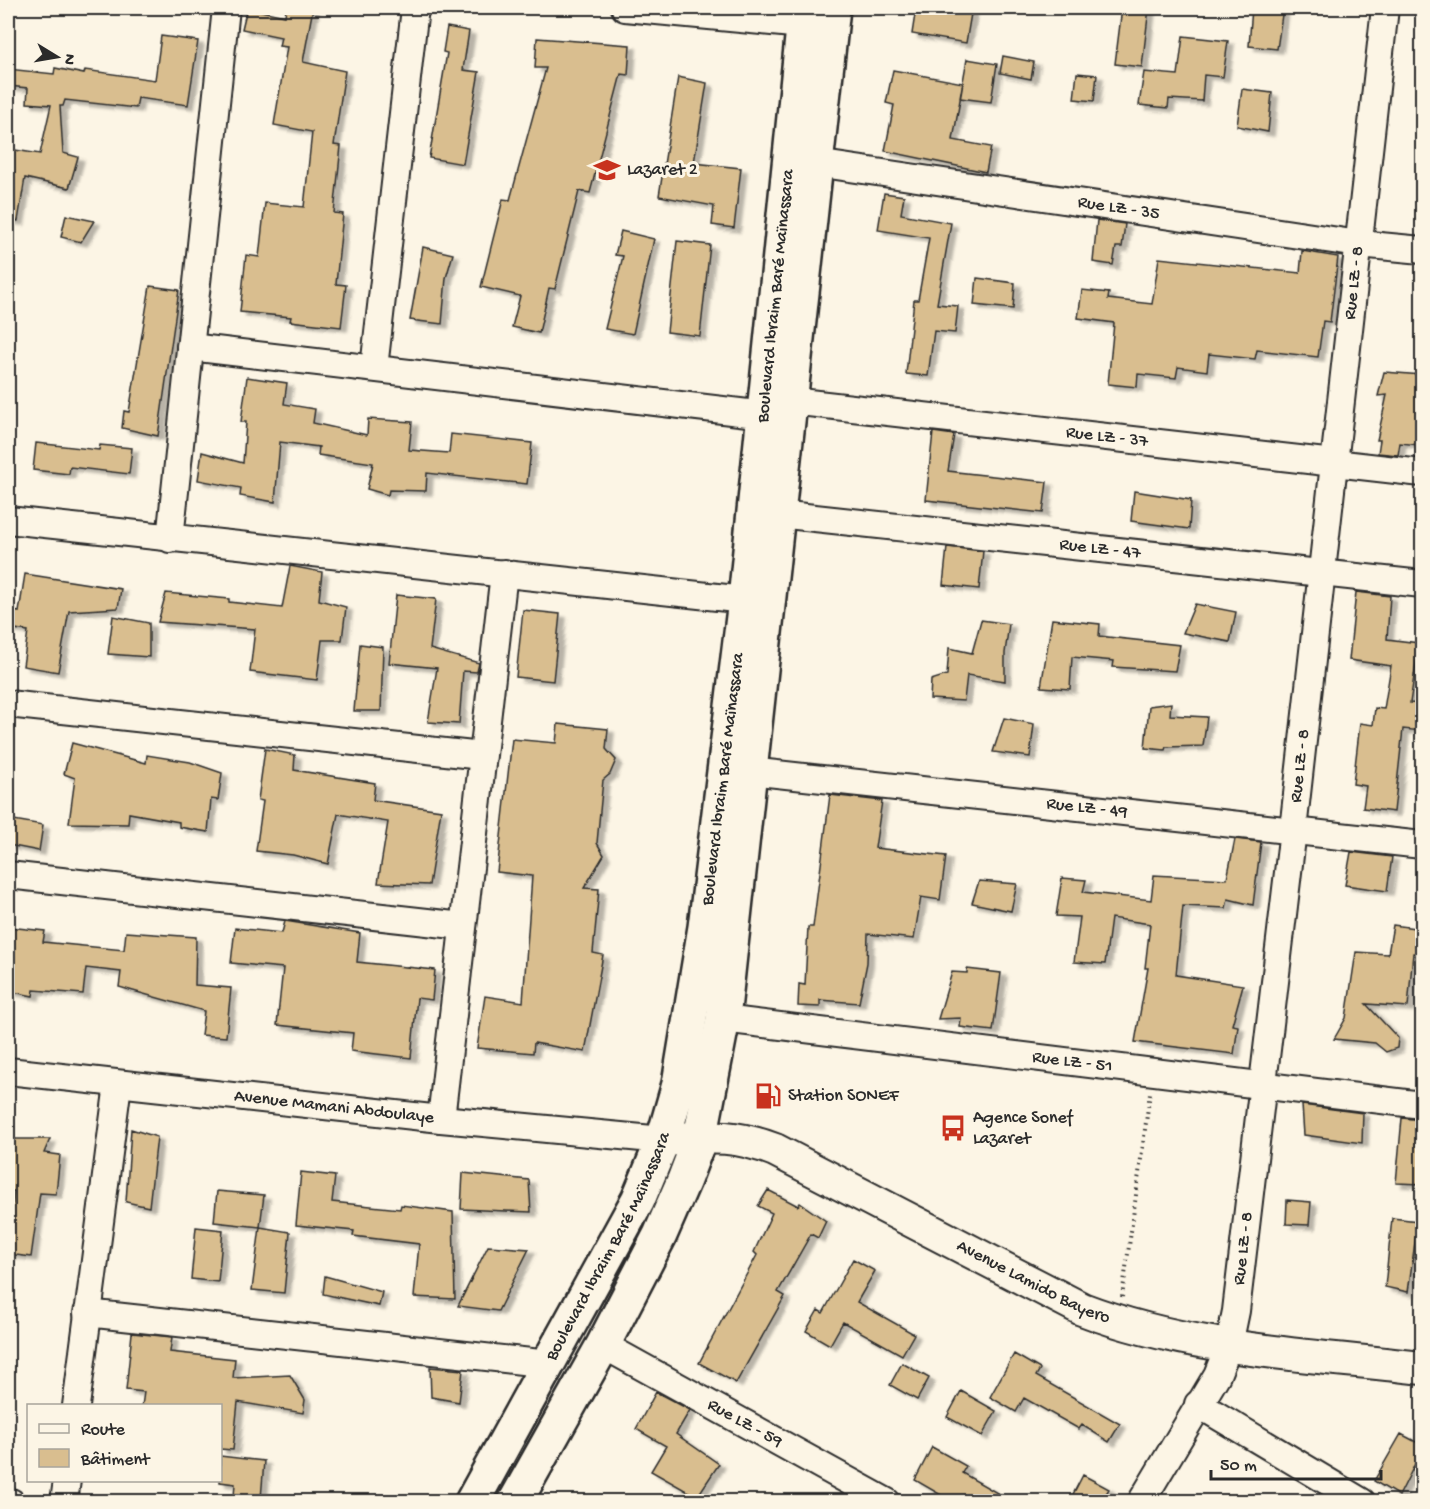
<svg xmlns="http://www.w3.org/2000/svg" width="1430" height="1509" font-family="'Gochi Hand',sans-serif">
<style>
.building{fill:#d9be8f;stroke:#2b2b2b;stroke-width:1.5;filter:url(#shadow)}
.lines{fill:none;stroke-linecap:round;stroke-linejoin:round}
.minor-casing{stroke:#2b2b2b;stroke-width:30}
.tertiary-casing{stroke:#2b2b2b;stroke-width:36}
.secondary-casing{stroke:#2b2b2b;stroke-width:38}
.path{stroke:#2b2b2b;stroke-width:4;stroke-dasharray:1.5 4.5;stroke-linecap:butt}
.minor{stroke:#fcf5e5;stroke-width:26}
.tertiary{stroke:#fcf5e5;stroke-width:32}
.secondary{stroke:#fcf5e5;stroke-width:33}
.labels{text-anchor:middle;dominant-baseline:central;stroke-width:6;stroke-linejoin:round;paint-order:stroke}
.poi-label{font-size:18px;fill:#2b2b2b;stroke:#fcf5e5;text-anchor:start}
.street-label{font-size:18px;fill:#2b2b2b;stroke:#fcf5e5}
</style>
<defs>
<filter id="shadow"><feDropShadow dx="6" dy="4" stdDeviation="1.5" flood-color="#0004"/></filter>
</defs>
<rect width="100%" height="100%" fill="#fcf5e5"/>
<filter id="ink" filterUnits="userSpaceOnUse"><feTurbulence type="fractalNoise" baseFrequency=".0167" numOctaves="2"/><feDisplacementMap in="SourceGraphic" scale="12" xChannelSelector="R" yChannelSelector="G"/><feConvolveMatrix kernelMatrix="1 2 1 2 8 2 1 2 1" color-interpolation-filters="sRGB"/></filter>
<g filter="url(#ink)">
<!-- building -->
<path class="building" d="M 247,8 L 285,16 L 286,8 L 313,8 L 303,62 L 345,71 L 334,145 L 341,146 L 334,213 L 343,214 L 336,284 L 346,285 L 341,327 L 290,321 L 291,317 L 240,312 L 246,255 L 259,257 L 265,203 L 304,207 L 312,132 L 274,125 L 287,47 L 279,46 L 281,37 L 242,29 Z
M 916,8 L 972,8 L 966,43 L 912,34 Z
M 1122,8 L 1149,8 L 1142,67 L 1115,64 Z
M 1252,8 L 1283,8 L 1277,49 L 1249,46 Z
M 447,27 L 469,31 L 463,70 L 479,72 L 463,164 L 429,158 L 447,53 L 443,52 Z
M 161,36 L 198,41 L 188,105 L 138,98 L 136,108 L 65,100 L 63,106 L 60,106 L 63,153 L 78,157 L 69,188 L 25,178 L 18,221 L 8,220 L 8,149 L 40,154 L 51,105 L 27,103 L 28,88 L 8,86 L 8,69 L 54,74 L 55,68 L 84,74 L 85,70 L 155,80 Z
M 1183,36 L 1228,41 L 1223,77 L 1204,75 L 1202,101 L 1169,99 L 1168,108 L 1139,105 L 1144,72 L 1178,75 Z
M 537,38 L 630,45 L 628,75 L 621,74 L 590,193 L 579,191 L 555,289 L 549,288 L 539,333 L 512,327 L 520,296 L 481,287 L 503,199 L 510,200 L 546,68 L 535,68 Z
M 1003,56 L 1034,62 L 1031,79 L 1000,73 Z
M 967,59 L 997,64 L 991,102 L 960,98 Z
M 893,70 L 963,83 L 953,140 L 991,147 L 986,172 L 885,151 L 894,105 L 886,103 Z
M 1077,73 L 1097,75 L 1094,101 L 1074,99 Z
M 678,77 L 707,83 L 694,163 L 741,168 L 734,228 L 712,225 L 714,206 L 659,196 Z
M 1242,89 L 1272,93 L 1268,132 L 1237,126 Z
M 884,193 L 904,196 L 901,214 L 951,223 L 937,304 L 958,306 L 955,333 L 934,331 L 928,376 L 906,374 L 914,300 L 918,300 L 929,238 L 878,230 Z
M 66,215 L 94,221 L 81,242 L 61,237 Z
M 1097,220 L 1125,224 L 1122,247 L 1116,247 L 1113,265 L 1093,262 Z
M 621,231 L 654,239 L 633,334 L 605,329 L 623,256 L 615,255 Z
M 677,241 L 710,245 L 700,336 L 667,332 Z
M 423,247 L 453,254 L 446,278 L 442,324 L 410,320 Z
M 1302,251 L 1338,257 L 1330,322 L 1323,321 L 1318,357 L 1257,350 L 1255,359 L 1209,354 L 1207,371 L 1178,367 L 1176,378 L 1138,374 L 1137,387 L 1108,384 L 1114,323 L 1078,318 L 1082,290 L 1109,293 L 1108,299 L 1152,304 L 1159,258 L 1300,273 Z
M 977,278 L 1015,283 L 1013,309 L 974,305 Z
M 150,286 L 179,290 L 158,436 L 122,428 L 124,411 L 129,412 Z
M 1384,372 L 1422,375 L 1422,430 L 1419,445 L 1400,443 L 1398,455 L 1378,453 L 1380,440 L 1377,440 L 1387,395 L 1378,396 Z
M 247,377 L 287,383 L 284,404 L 315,409 L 313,423 L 367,435 L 368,419 L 412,422 L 409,450 L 449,453 L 451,434 L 532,443 L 527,484 L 427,473 L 426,491 L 389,490 L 388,495 L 367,489 L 373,463 L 318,455 L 319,447 L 280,442 L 275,502 L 240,496 L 241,488 L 198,480 L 202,452 L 243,463 L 246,422 L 241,422 Z
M 933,432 L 954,435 L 948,471 L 1047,482 L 1043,513 L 926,500 Z
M 36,443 L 99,450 L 100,445 L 132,448 L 129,474 L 70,467 L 69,474 L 33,470 Z
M 1134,491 L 1191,500 L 1189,529 L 1131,521 Z
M 947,547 L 983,551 L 979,589 L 943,585 Z
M 290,566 L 322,572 L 319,600 L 346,607 L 342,640 L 322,640 L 317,680 L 250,672 L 255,629 L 158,622 L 166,593 L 229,599 L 229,602 L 282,608 Z
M 25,574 L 121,589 L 118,608 L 69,611 L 58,672 L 23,666 L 28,631 L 8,628 L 8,610 L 19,612 Z
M 1356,592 L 1390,596 L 1387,639 L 1419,643 L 1410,703 L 1422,704 L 1422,731 L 1403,729 L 1394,812 L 1363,808 L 1366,786 L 1353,784 L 1360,723 L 1373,725 L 1375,708 L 1384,709 L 1391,666 L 1349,660 Z
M 396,595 L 436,599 L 430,649 L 479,663 L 477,672 L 463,671 L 459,724 L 428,722 L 437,668 L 389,663 Z
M 1195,604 L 1236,612 L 1230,642 L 1183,633 Z
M 523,610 L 560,614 L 553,681 L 516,677 Z
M 113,616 L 149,623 L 149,657 L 108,654 Z
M 1052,619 L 1100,624 L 1099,636 L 1180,645 L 1175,671 L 1113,667 L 1114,661 L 1072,657 L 1070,689 L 1041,687 Z
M 981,620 L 1009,624 L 1005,653 L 1005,681 L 967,675 L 964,701 L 930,699 L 931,680 L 947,675 L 949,648 L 972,653 Z
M 360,644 L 383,647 L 381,711 L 354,711 Z
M 1171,703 L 1170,715 L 1207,717 L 1203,746 L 1166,747 L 1165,750 L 1145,748 L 1149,706 Z
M 1004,718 L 1034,724 L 1030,757 L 993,752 Z
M 558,724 L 608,729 L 606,749 L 616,760 L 610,774 L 603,780 L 597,843 L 604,855 L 584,888 L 599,889 L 593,953 L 603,955 L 585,1052 L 534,1043 L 533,1053 L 477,1048 L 485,996 L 523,1002 L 532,876 L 497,872 L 512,739 L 556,743 Z
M 72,743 L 146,763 L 147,755 L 190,762 L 222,773 L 218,800 L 211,799 L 208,832 L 179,827 L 179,822 L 129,813 L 128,824 L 69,823 L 75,778 L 64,774 Z
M 265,749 L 295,755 L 294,770 L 375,783 L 373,800 L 441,810 L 429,885 L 378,883 L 388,822 L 338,814 L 328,864 L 293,855 L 256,851 L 263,801 L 258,800 Z
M 830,795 L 882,801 L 875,848 L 946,856 L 940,900 L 921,897 L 914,939 L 868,934 L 867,963 L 859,1003 L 820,1000 L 820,1007 L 798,1006 L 799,984 L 805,985 L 808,927 L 813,927 Z
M 8,819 L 43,825 L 39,851 L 8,845 Z
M 1235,839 L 1261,842 L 1253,905 L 1228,899 L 1226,908 L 1183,906 L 1176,975 L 1243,985 L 1232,1025 L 1238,1026 L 1234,1054 L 1135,1042 L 1148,968 L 1145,968 L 1150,924 L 1111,918 L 1105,964 L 1074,962 L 1080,917 L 1056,916 L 1062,878 L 1086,880 L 1083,892 L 1151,900 L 1154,875 L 1227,879 Z
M 1351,852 L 1392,857 L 1387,891 L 1345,885 Z
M 979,881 L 1017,884 L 1011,911 L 972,903 Z
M 285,921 L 360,933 L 357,962 L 435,970 L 432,1000 L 417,998 L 411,1058 L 351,1051 L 353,1033 L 277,1025 L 283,968 L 231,963 L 235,928 L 282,933 Z
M 1393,925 L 1422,929 L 1422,954 L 1413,953 L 1408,1007 L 1366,1004 L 1398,1038 L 1397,1048 L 1386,1052 L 1375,1043 L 1334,1039 L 1346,1018 L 1356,952 L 1388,954 Z
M 8,927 L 45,931 L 43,942 L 124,950 L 126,932 L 196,937 L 195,985 L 231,988 L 226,1037 L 201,1035 L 204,1011 L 119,987 L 121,972 L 86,968 L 83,994 L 34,990 L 33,996 L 8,991 Z
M 967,969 L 1001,973 L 993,1031 L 960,1027 L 961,1018 L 938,1019 L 952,972 L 967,973 Z
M 1302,1105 L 1363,1113 L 1362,1143 L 1304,1135 Z
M 1402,1118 L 1422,1120 L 1422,1184 L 1396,1183 Z
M 131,1129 L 157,1137 L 149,1207 L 126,1202 Z
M 13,1139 L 50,1139 L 44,1153 L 60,1155 L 56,1194 L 40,1193 L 31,1257 L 8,1254 L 14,1191 L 8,1191 L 8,1172 Z
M 301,1172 L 335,1176 L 332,1202 L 400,1209 L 401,1205 L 453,1212 L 455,1299 L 414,1297 L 419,1244 L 353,1236 L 354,1231 L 296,1225 Z
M 463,1173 L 529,1180 L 531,1212 L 461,1209 Z
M 768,1190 L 798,1206 L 800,1203 L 826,1221 L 818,1238 L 811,1234 L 778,1292 L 785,1296 L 736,1383 L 699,1363 L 757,1255 L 754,1252 L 772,1213 L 758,1206 Z
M 217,1191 L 264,1195 L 260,1227 L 214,1222 Z
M 1287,1200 L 1311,1202 L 1309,1225 L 1286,1224 Z
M 1392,1218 L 1418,1221 L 1408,1292 L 1385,1287 Z
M 196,1227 L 223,1230 L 218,1282 L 191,1279 Z
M 260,1227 L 290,1232 L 284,1293 L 252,1290 Z
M 488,1246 L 529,1249 L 498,1311 L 458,1306 Z
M 853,1259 L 875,1271 L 857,1302 L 914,1334 L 902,1355 L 843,1322 L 830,1345 L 806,1331 L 818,1310 L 823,1313 Z
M 325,1276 L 382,1292 L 379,1306 L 323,1294 Z
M 132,1333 L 172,1337 L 170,1352 L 235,1359 L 233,1378 L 290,1375 L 305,1400 L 303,1413 L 238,1402 L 233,1450 L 220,1449 L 220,1406 L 142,1406 L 144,1392 L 126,1390 Z
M 1014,1354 L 1040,1369 L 1036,1376 L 1120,1424 L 1109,1442 L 1082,1425 L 1079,1429 L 1024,1398 L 1016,1412 L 990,1397 Z
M 902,1363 L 929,1378 L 917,1400 L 890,1385 Z
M 430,1367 L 463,1370 L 459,1402 L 431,1397 Z
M 961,1391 L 996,1411 L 982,1436 L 947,1417 Z
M 656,1392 L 690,1410 L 676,1434 L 719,1464 L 697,1497 L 651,1471 L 666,1446 L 636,1429 Z
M 1401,1434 L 1422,1445 L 1422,1450 L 1399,1496 L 1374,1481 Z
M 932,1447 L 966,1466 L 962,1473 L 1013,1502 L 953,1502 L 915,1480 Z
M 220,1456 L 264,1461 L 261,1499 L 234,1496 L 235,1484 L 220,1482 Z
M 1083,1475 L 1109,1489 L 1101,1502 L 1069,1502 Z"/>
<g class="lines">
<!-- minor casing -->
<g class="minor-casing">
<g id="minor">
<path d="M 625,8 L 803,25"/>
<path id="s1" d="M 816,163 L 1359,244 L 1422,250"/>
<path d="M 190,347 L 765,415"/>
<path d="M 374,368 L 415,8"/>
<path id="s2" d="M 791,401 L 1422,473"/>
<path id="s3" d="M 778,514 L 1422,584"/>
<path d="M 8,520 L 745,600"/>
<path d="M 170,539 L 226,8"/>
<path d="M 8,704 L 482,756"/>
<path id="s4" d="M 750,771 L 1422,845"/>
<path d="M 8,875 L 463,926"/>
<path id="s5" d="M 723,1019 L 1422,1105"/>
<path id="s6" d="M 8,1071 L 441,1119 L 663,1140"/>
<path d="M 441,1119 L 504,573"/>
<path d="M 87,1313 L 549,1364"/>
<path id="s7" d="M 603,1345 L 887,1502"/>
<path d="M 1198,1404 L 1362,1502"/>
<path d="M 76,1406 L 118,1084"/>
<path d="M 8,1501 L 11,1502"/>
<path d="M 64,1502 L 67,1480"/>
<path id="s8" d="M 1141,1502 L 1217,1375 L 1229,1345 L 1236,1311 L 1293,830 L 1385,8"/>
</g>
</g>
<!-- tertiary casing -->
<g class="tertiary-casing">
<g id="tertiary">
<path id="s9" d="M 663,1140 C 709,1137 731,1133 775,1150 L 1082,1309 C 1189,1350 1309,1355 1422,1368"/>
</g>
</g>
<!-- secondary casing -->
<g class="secondary-casing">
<g id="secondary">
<path id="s10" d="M 472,1502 L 638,1200 L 663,1140 L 679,1084 L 705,927 L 745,600 L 805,8"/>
<path d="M 515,1502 L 603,1345 L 660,1235 L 684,1180 L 700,1138 L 723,1019 L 833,8"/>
</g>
</g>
<!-- path -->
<path class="path" d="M 1122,1297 L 1150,1093"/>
<!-- minor -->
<use href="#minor" class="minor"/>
<!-- tertiary -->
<use href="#tertiary" class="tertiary"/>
<!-- secondary -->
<use href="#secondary" class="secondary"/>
</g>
</g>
<!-- icons -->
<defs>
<g id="school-bare" transform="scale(2.07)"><path d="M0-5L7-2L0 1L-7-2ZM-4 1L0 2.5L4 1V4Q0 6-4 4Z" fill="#c8321e" stroke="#fcf5e5" stroke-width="2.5" paint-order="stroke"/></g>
<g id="fuel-bare" transform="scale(2.07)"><path d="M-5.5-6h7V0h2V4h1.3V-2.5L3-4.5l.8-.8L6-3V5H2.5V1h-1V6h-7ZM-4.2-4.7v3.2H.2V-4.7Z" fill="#c8321e" stroke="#fcf5e5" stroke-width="2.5" paint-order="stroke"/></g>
<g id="bus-bare" transform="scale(2.07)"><path d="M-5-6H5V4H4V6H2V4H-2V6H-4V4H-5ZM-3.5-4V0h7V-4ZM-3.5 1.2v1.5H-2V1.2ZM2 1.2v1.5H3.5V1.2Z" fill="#c8321e" stroke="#fcf5e5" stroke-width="2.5" paint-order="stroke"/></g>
</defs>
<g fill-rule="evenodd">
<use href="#school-bare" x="607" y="170"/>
<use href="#fuel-bare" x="768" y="1096"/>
<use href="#bus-bare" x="953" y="1128"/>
</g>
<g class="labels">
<!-- poi labels -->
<g class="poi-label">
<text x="627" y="170">Lazaret 2</text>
<text x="788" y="1096">Station SONEF</text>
<text x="973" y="1118">Agence Sonef<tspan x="973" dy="21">Lazaret</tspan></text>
</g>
<!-- street labels -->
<g class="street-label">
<text stroke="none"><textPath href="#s1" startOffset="306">Rue LZ - 35</textPath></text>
<text stroke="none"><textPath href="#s8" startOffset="1250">Rue LZ - 8</textPath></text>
<text stroke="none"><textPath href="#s10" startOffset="1262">Boulevard Ibraim Baré Maïnassara</textPath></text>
<text stroke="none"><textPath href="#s2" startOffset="318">Rue LZ - 37</textPath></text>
<text stroke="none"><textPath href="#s3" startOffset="324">Rue LZ - 47</textPath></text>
<text stroke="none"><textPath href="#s8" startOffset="764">Rue LZ - 8</textPath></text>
<text stroke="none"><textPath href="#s10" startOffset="776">Boulevard Ibraim Baré Maïnassara</textPath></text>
<text stroke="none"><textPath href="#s4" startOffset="339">Rue LZ - 49</textPath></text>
<text stroke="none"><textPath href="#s5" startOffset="352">Rue LZ - 51</textPath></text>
<text stroke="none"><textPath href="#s6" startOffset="328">Avenue Mamani Abdoulaye</textPath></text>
<text stroke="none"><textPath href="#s10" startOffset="290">Boulevard Ibraim Baré Maïnassara</textPath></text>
<text stroke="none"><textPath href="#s8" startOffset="278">Rue LZ - 8</textPath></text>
<text stroke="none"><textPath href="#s9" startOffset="404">Avenue Lamido Bayero</textPath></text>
<text stroke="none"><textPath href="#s7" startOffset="162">Rue LZ - 59</textPath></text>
</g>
</g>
<!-- margin -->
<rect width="1430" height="1509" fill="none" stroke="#fcf5e5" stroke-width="30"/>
<rect x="15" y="15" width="1400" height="1479" fill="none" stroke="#2b2b2b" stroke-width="2" filter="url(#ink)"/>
<!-- legend -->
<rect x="27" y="1404" width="195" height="78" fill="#fcf5e5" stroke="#a8a49b" stroke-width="1.5"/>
<rect x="39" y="1424" width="30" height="9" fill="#fcf5e5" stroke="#a8a49b" stroke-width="1.5"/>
<text x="81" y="1434" font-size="18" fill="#2b2b2b">Route</text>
<rect x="39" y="1449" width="30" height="18" fill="#d9be8f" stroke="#a8a49b" stroke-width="1.5"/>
<text x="81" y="1464" font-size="18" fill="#2b2b2b">Bâtiment</text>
<!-- north arrow -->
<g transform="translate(57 57) rotate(101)" stroke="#fcf5e5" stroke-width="4.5" paint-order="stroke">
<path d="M0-4.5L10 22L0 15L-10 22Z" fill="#2b2b2b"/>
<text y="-9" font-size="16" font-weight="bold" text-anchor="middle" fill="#2b2b2b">N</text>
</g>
<!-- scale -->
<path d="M1211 1470v9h170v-9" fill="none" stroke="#2b2b2b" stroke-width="3"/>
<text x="1220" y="1470" font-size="18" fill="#2b2b2b" stroke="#fcf5e5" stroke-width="4.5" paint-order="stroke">50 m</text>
</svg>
